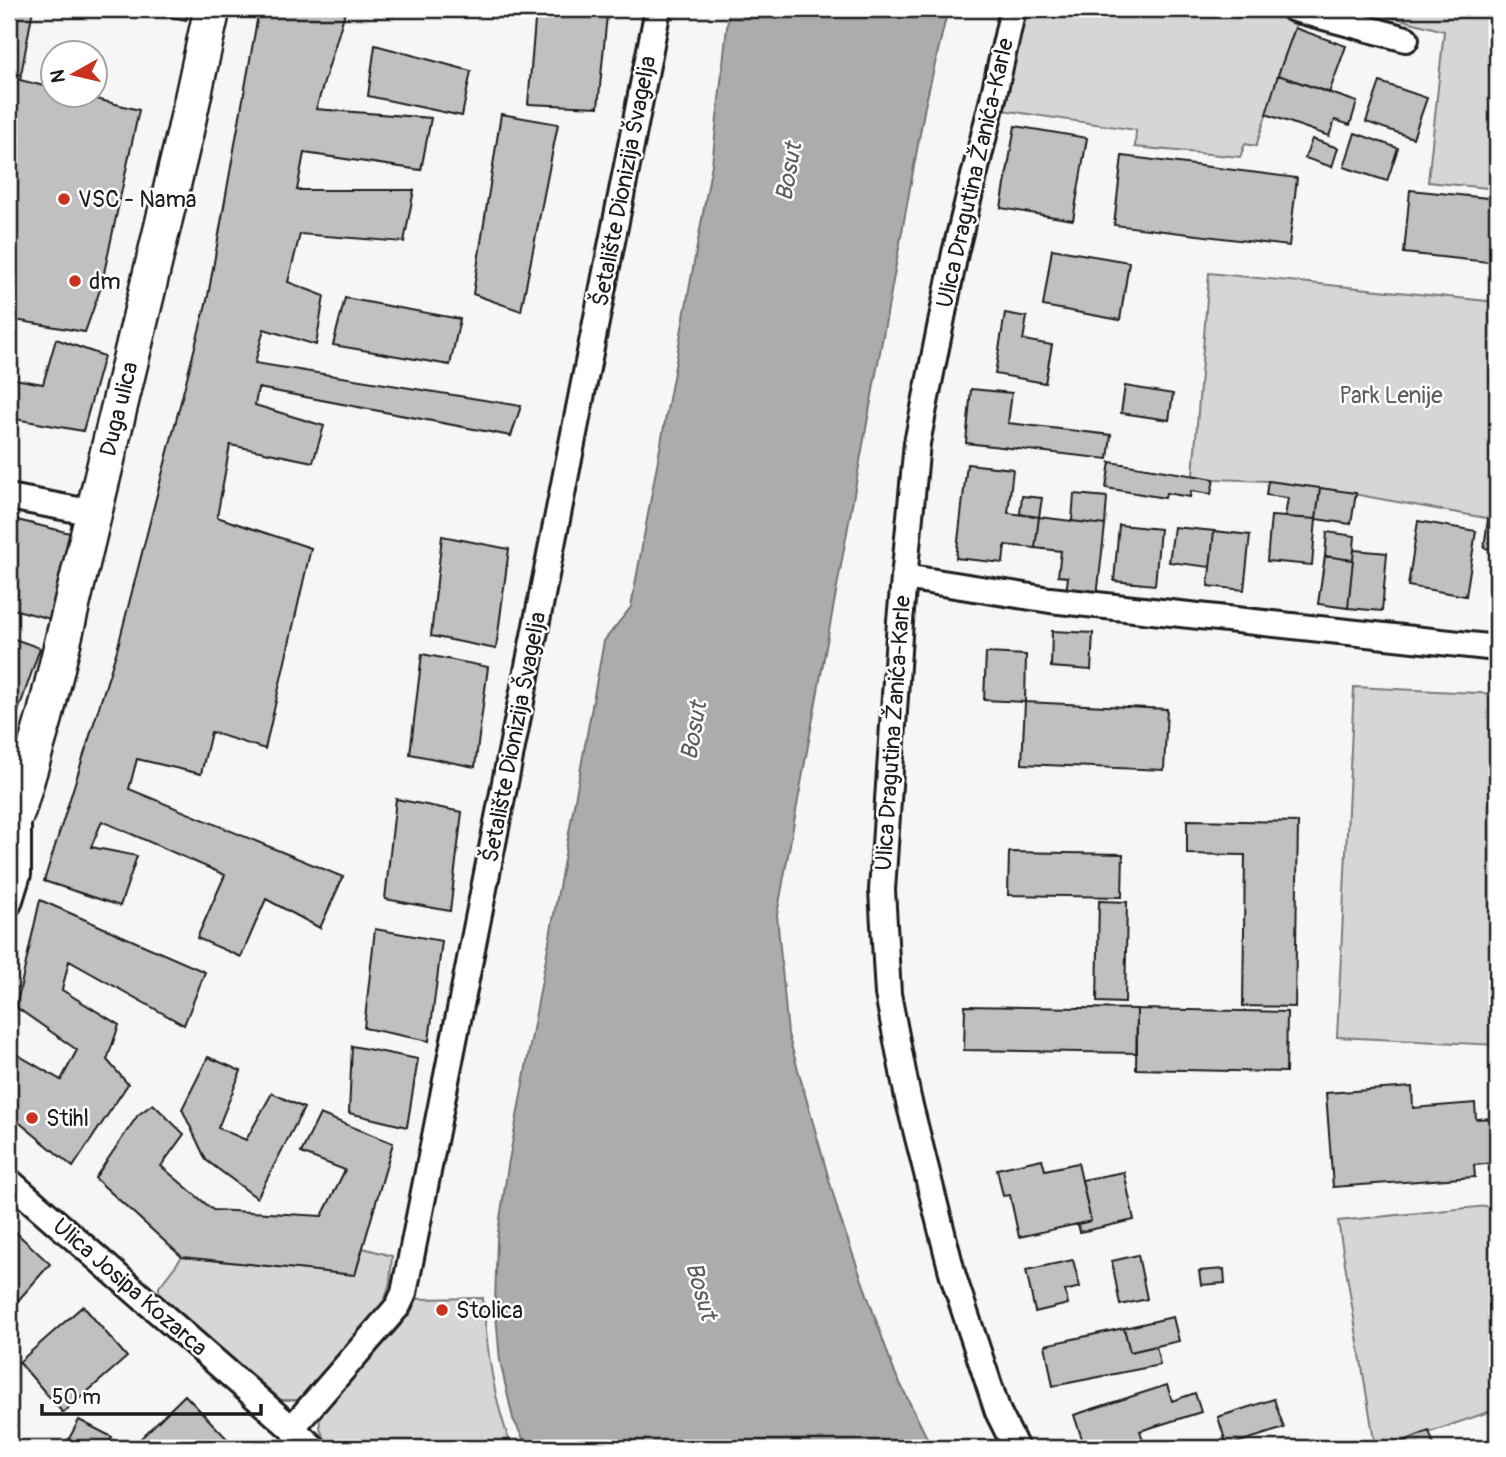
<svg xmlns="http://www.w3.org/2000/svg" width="1506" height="1457" font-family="Pangolin,sans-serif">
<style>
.green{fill:#d6d6d6;stroke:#797979;stroke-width:2}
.water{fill:#acacac;stroke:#727272;stroke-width:2}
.building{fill:#c0c0c0;stroke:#1c1c1c;stroke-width:2}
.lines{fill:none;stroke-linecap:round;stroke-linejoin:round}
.street-casing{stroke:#1c1c1c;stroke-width:30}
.secondary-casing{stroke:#1c1c1c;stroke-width:40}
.street{stroke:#fff;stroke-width:24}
.secondary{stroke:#fff;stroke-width:35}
.poi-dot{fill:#c8321e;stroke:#fff;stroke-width:2.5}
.labels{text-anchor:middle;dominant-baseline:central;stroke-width:5;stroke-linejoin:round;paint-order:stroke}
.street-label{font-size:23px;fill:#1c1c1c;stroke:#fff}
.poi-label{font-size:23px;fill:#1c1c1c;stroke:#fff;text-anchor:start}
.park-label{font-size:23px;fill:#5d5d5d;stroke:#fff}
.water-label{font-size:24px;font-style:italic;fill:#5d5d5d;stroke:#fff}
</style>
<rect width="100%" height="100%" fill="#f6f6f6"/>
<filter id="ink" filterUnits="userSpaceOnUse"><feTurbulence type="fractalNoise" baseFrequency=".0143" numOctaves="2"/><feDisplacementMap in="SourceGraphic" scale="14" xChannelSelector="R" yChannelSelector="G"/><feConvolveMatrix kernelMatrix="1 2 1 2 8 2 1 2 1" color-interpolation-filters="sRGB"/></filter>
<g filter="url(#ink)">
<!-- green -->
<path class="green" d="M 1026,9 L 1301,9 L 1256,146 L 1245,144 L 1240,157 L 1135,147 L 1136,130 L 1002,110 Z
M 1362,9 L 1497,9 L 1497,189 L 1428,182 L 1444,31 Z
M 1209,273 L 1497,302 L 1497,520 L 1320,488 L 1268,481 L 1214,479 L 1193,475 Z
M 1354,687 L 1497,694 L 1497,1045 L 1337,1037 Z
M 1497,1205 L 1497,1409 L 1396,1444 L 1375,1446 L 1338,1221 Z
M 363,1248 L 392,1256 L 390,1282 L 384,1303 L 298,1400 L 281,1400 L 159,1294 L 159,1287 L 182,1257 L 355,1275 Z
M 483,1298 C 487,1350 493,1399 512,1448 L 334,1448 C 322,1437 318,1431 320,1414 L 400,1326 L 412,1299 Z"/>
<!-- water -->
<path class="water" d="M 729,9 L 948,9 L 925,106 L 777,915 L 788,1034 L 839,1215 L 894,1371 L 932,1448 L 528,1448 L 513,1419 L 500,1361 L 495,1303 L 497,1239 L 508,1166 L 604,641 L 631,607 L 712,164 Z"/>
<!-- building -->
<path class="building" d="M 9,9 L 33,9 L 20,80 L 52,88 L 52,94 L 77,94 L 139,110 L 101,287 L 85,332 L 9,319 Z
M 137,9 L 188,9 L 186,20 Z
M 259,9 L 346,9 L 316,109 L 431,118 L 421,170 L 304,153 L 297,190 L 414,190 L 404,242 L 300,234 L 288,282 L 324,296 L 316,345 L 264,329 L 255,363 L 521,406 L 511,436 L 258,388 L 255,405 L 324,426 L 313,462 L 230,445 L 217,517 L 311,548 L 265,749 L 211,732 L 201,774 L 137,759 L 129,789 L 343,877 L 320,928 L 266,899 L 241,957 L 197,938 L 225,875 L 102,821 L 91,847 L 137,856 L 120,906 L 44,881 L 117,650 L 208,296 Z
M 536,9 L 607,15 L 598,107 L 528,104 Z
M 1295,28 L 1346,46 L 1329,93 L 1278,75 Z
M 375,45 L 471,71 L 462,116 L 368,96 Z
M 1278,75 L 1357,102 L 1350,125 L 1335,120 L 1329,136 L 1266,114 Z
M 1380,82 L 1427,98 L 1413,138 L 1366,122 Z
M 501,114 L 558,124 L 521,311 L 473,294 Z
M 1015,126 L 1087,138 L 1073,220 L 1001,208 Z
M 1355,133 L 1398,148 L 1387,181 L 1344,167 Z
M 1312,139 L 1338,148 L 1332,167 L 1305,158 Z
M 1122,156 L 1297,178 L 1289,246 L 1114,225 Z
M 1410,190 L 1497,199 L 1497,263 L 1404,253 Z
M 1052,249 L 1129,262 L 1120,320 L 1043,306 Z
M 345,298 L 460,319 L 450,365 L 333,345 Z
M 1005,313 L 1027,317 L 1023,340 L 1052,345 L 1045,383 L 995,374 Z
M 56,339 L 104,356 L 83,431 L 9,418 L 9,378 L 43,384 Z
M 1125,386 L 1173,394 L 1169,420 L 1121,413 Z
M 971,389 L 1012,393 L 1008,423 L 1111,435 L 1108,459 L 966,443 Z
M 1110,462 L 1214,479 L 1211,494 L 1191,491 L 1190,497 L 1166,493 L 1165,498 L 1106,488 Z
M 967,464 L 1013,469 L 1008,513 L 1039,517 L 1035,548 L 1005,545 L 1003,563 L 956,558 Z
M 1268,481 L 1320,488 L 1316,519 L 1285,517 L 1288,498 L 1266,495 Z
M 1320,488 L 1356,493 L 1351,524 L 1316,519 Z
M 1074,494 L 1107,497 L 1105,525 L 1072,521 Z
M 1022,496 L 1042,498 L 1039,517 L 1020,514 Z
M 1271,516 L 1316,519 L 1312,565 L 1267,561 Z
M 1039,517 L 1105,525 L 1097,597 L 1066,593 L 1068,577 L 1058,576 L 1061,551 L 1035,548 Z
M 9,518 L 74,534 L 54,620 L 9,608 Z
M 1488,519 L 1497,520 L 1497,550 L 1484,548 Z
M 1418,521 L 1476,531 L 1466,596 L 1408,586 Z
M 1119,525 L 1160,529 L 1155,585 L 1114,581 Z
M 1174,527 L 1214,531 L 1210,567 L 1169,562 Z
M 1214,531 L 1250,535 L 1244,590 L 1208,586 Z
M 1327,532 L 1355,536 L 1353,560 L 1325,556 Z
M 442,536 L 509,549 L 496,649 L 431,636 Z
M 1354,550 L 1387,553 L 1382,611 L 1348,608 Z
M 1325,556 L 1353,560 L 1348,608 L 1318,604 Z
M 1052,631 L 1093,633 L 1091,670 L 1051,667 Z
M 9,637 L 40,648 L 9,738 Z
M 986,653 L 1026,655 L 1025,702 L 984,700 Z
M 422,654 L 488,667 L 475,767 L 410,754 Z
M 1025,702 L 1167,709 L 1164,770 L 1022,764 Z
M 396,799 L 462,812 L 450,911 L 385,899 Z
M 1187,820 L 1298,822 L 1295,1007 L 1243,1006 L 1245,855 L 1187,854 Z
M 1009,852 L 1123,854 L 1122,897 L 1008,895 Z
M 40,900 L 205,972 L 184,1025 L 69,961 L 62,990 L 119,1025 L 107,1060 L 128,1084 L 73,1167 L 9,1114 L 9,1050 L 61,1080 L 77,1050 L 16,1007 Z
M 1099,901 L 1127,902 L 1125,1003 L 1097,1002 Z
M 375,929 L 442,941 L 429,1041 L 364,1028 Z
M 965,1006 L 1137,1009 L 1137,1053 L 964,1050 Z
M 1137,1009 L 1287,1012 L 1286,1072 L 1136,1069 Z
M 352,1046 L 418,1059 L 407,1127 L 349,1113 Z
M 208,1057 L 241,1071 L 218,1128 L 246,1140 L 272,1093 L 304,1108 L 257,1198 L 206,1160 L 182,1109 Z
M 1412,1087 L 1413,1108 L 1475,1103 L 1476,1119 L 1497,1118 L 1497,1163 L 1474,1165 L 1475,1177 L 1333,1187 L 1326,1093 Z
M 153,1104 L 184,1134 L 161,1166 L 213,1210 L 322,1216 L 345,1170 L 301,1153 L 320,1114 L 393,1143 L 355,1275 L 182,1257 L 95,1178 L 138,1115 Z
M 1042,1159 L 1045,1170 L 1078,1163 L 1091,1221 L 1019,1237 L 1010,1195 L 1003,1196 L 997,1169 Z
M 1124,1172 L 1134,1220 L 1080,1232 L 1078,1224 L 1091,1221 L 1082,1180 Z
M 9,1226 L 50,1264 L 9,1311 Z
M 1138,1255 L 1147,1299 L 1120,1305 L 1112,1261 Z
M 1073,1260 L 1080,1287 L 1065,1291 L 1068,1304 L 1035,1312 L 1026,1270 Z
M 1224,1269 L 1225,1283 L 1201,1285 L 1199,1271 Z
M 83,1306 L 127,1357 L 63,1413 L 19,1362 Z
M 1173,1317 L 1179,1341 L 1130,1352 L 1124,1328 Z
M 1124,1328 L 1130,1352 L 1156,1346 L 1160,1365 L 1053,1386 L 1045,1345 Z
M 1167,1385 L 1172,1401 L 1195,1393 L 1201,1412 L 1140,1431 L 1145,1446 L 1137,1448 L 1085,1448 L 1074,1415 Z
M 185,1395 L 236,1448 L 131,1448 Z
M 1274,1399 L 1284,1428 L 1227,1446 L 1218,1417 Z
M 79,1420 L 112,1437 L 106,1448 L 64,1448 Z
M 1429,1431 L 1435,1448 L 1397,1448 L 1396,1444 Z"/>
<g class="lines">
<!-- street casing -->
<g class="street-casing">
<path id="street" d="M 1013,9 L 992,103 L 955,253 L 917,443 L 900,621 L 882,890 L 888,994 L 908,1098 L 953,1276 L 998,1412 L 1016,1448
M 1294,9 L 1406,39
M 9,497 L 94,513
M 904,577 L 1050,600 L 1497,648
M 9,903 L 18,874 L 18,814
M 9,1181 L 314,1448
M 292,1428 L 398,1306 L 404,1293 L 658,9"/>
</g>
<!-- secondary casing -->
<g class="secondary-casing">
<path id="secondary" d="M 9,831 L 18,808 L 45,716 L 185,133 L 212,9"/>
</g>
<!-- street -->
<use href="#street" class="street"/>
<!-- secondary -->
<use href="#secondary" class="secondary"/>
</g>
</g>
<!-- markers -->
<g class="poi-dot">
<circle cx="64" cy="199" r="7"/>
<circle cx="75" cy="281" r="7"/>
<circle cx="32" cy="1118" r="7"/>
<circle cx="442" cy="1310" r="7"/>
</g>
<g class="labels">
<!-- street labels -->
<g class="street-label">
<text transform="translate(975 173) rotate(-77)">Ulica Dragutina Žanića-Karle</text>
<text transform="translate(624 181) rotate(-79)">Šetalište Dionizija Švagelja</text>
<text transform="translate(119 409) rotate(-76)">Duga ulica</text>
<text transform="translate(893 733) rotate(-86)">Ulica Dragutina Žanića-Karle</text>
<text transform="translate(514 737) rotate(-79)">Šetalište Dionizija Švagelja</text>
<text transform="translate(130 1287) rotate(41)">Ulica Josipa Kozarca</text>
</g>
<!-- poi labels -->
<g class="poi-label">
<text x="78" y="199">VSC - Nama</text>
<text x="89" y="281">dm</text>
<text x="46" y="1118">Stihl</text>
<text x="456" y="1310">Stolica</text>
</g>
<!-- park labels -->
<g class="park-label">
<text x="1391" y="395">Park Lenije</text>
</g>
<!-- water labels -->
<g class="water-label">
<text transform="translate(789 172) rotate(-80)">Bosut</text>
<text transform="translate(694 731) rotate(-80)">Bosut</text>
<text transform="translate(701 1291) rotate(74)">Bosut</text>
</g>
</g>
<!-- margin -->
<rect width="1506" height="1457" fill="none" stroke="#fff" stroke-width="35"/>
<rect x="18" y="18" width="1471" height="1422" fill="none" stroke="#1c1c1c" stroke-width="2.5" filter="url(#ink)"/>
<!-- north arrow -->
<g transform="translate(74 74) rotate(262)"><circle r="33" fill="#ffffff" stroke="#a4a4a4" stroke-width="2"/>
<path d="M0-5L12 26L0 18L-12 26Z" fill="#c8321e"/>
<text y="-10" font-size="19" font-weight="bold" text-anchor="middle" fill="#1c1c1c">N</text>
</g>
<!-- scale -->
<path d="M42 1404v10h219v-10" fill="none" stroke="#1c1c1c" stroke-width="3.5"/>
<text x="52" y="1404" font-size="21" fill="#1c1c1c" stroke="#ffffff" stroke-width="5" paint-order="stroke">50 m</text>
</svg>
